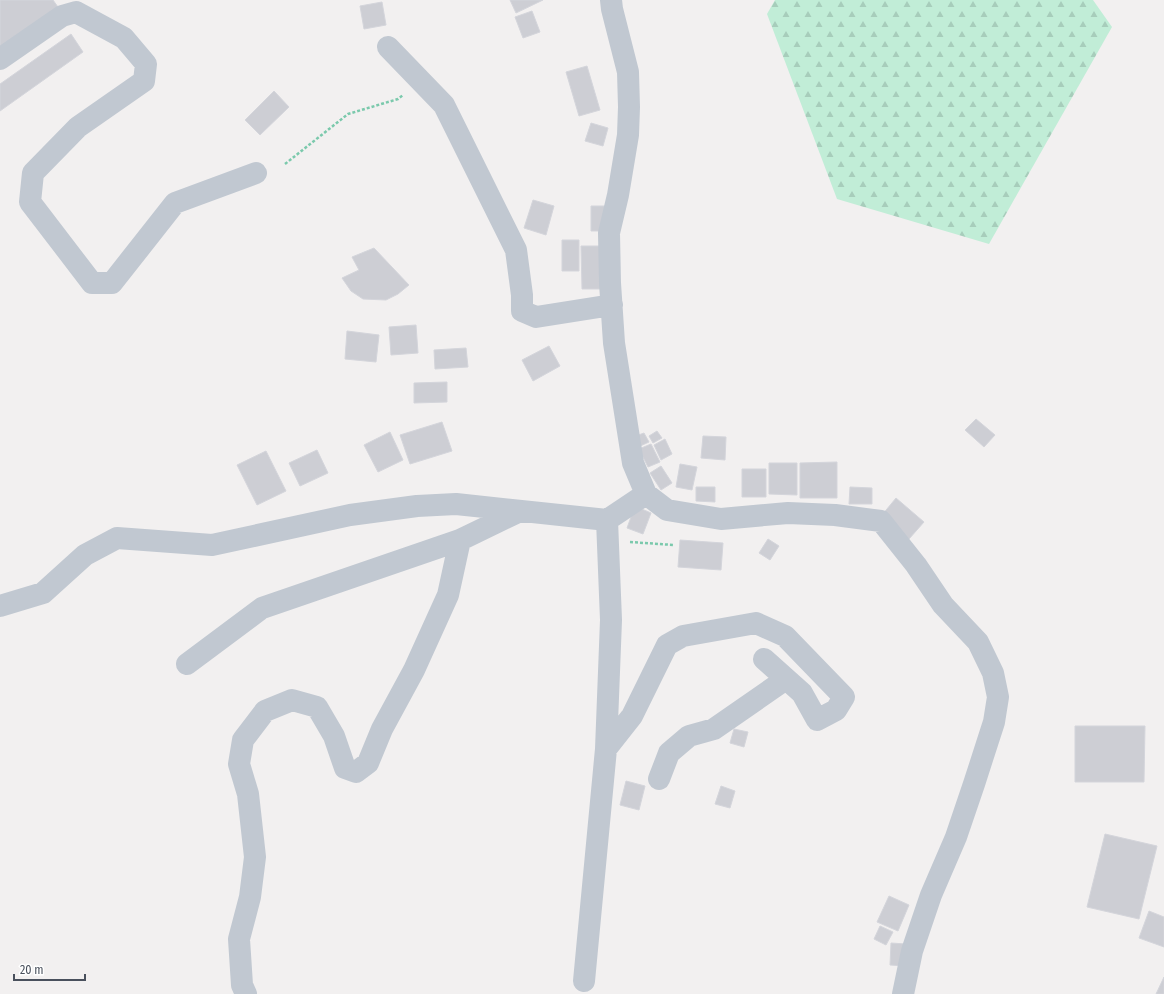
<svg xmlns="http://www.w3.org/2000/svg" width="1164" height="994" font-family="'Fira Sans Condensed',sans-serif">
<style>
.forest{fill:url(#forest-firs)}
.building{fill:#cdced4;stroke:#d4d5db}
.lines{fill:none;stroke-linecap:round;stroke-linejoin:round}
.path{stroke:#7bc9ac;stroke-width:2.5;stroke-dasharray:3 2;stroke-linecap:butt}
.minor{stroke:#c1c8d1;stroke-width:22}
</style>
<defs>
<pattern id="forest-firs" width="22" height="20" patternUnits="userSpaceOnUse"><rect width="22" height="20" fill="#c1edd7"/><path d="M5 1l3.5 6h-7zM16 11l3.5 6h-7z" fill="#a7cdbb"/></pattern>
</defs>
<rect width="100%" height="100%" fill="#f2f0f0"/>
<!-- forest -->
<path class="forest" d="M 775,0 L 1093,0 L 1112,27 L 989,244 L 837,199 L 767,14 Z"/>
<!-- building -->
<path class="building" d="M 0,0 L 53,0 L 58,7 L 0,51 Z
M 510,0 L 543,0 L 516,13 Z
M 382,2 L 386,25 L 364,29 L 360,6 Z
M 532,11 L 540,32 L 523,38 L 515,17 Z
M 71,34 L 83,52 L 0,111 L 0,84 Z
M 587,66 L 600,110 L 579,116 L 566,72 Z
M 274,91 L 289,107 L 260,135 L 245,120 Z
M 591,123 L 608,128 L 603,146 L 585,141 Z
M 533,200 L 554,206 L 546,235 L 524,228 Z
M 591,206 L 606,206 L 606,231 L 591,231 Z
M 562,240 L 579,240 L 579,271 L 562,271 Z
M 581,246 L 601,246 L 602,289 L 582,289 Z
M 374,248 L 409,285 L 398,294 L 386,300 L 363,299 L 351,291 L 342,278 L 359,270 L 352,257 Z
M 416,325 L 418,353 L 391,355 L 389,327 Z
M 347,331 L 379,335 L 376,362 L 345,359 Z
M 549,346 L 560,366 L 533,381 L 522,360 Z
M 466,348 L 468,367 L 435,369 L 434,350 Z
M 447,382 L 447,402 L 414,403 L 414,383 Z
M 976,419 L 995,435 L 984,447 L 965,430 Z
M 442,422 L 452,451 L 410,464 L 400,435 Z
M 657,431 L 662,438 L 653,443 L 649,436 Z
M 390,432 L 403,460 L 378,472 L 364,445 Z
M 644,433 L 649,442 L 638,447 L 633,437 Z
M 703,436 L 726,437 L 725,460 L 701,458 Z
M 665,439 L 672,454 L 661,460 L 654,445 Z
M 651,444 L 660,462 L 648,467 L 639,449 Z
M 317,450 L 328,473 L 300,486 L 289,463 Z
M 266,451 L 286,491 L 257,505 L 237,465 Z
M 837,462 L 837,498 L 800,498 L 800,463 Z
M 769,463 L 797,463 L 797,495 L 769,494 Z
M 680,464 L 697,467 L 692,490 L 676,487 Z
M 661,466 L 672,483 L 661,490 L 650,473 Z
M 742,469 L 766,469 L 766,497 L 742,497 Z
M 696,487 L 715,487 L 715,502 L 696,501 Z
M 850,487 L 872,488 L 872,504 L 849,504 Z
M 896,498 L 924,522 L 909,539 L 882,515 Z
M 635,506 L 651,513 L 643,534 L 627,528 Z
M 768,539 L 779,546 L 770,560 L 759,553 Z
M 680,540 L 723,543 L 721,570 L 678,567 Z
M 1075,726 L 1145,726 L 1144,782 L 1075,782 Z
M 734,729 L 748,732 L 744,747 L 730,743 Z
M 626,781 L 645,786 L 639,810 L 620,805 Z
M 721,786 L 735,791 L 730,808 L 715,804 Z
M 1105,834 L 1157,846 L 1139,919 L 1087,907 Z
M 889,896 L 909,905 L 898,931 L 877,922 Z
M 1149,911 L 1164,917 L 1164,947 L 1139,938 Z
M 880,926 L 893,932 L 886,945 L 874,939 Z
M 891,943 L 906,944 L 905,966 L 890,965 Z
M 1164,977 L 1164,994 L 1156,994 Z"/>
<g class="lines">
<!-- path -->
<path class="path" d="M 285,164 L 348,114 L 398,99 L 403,95
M 630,542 L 674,545"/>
<!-- minor -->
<path class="minor" d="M 611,0 L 612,9 L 628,72 L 629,107 L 628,135 L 618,195 L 609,233 L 610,283 L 614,343 L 633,463 L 646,494 L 667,510 L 721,519 L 788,513 L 835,515 L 881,521 L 916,565 L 943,605 L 978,642 L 993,673 L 998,697 L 994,722 L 974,784 L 956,837 L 931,895 L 912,951 L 903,994
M 388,47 L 444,105 L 516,250 L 522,295 L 522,311 L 536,317 L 612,305
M 0,59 L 62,16 L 76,12 L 124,38 L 146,64 L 144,81 L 78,127 L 33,173 L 30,202 L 92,283 L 112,283 L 175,203 L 256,173
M 0,606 L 43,593 L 85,555 L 117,538 L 212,545 L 350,515 L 417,506 L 456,504 L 607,520
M 187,664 L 262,608 L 460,540 L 520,511
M 606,749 L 632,716 L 667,645 L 683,636 L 756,623 L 785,636 L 844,697 L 836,710 L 817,720 L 802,693 L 764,659
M 659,779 L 669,753 L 689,736 L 714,729 L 786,679
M 584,981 L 606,749 L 611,620 L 607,520 L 646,494
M 246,994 L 242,985 L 239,939 L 250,897 L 255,857 L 248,794 L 239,764 L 243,740 L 265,711 L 292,700 L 317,707 L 334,736 L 345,768 L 356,772 L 368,763 L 382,729 L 414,670 L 448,595 L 460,540"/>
</g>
<!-- scale -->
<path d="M14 974v6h71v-6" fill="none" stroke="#49505c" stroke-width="2"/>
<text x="20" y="974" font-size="12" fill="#49505c" stroke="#ffffff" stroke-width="3" paint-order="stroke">20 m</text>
</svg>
